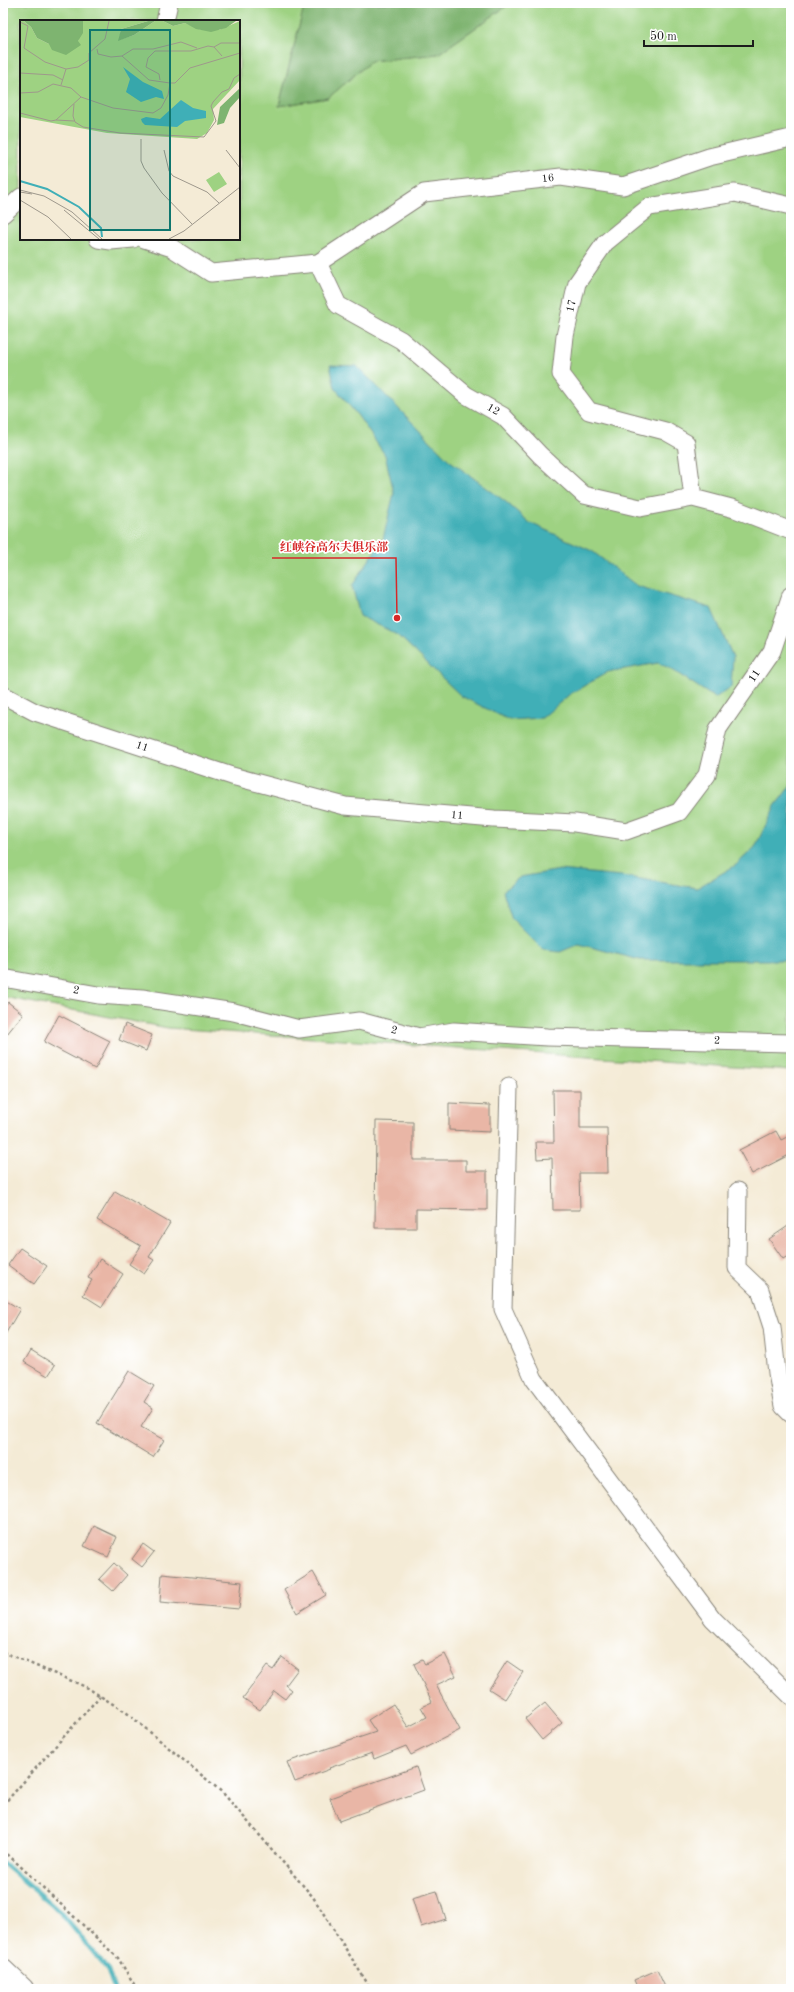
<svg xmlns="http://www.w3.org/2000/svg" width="794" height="1992" font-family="'Old Standard TT','Noto Serif SC',serif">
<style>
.green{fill:#9ed282;stroke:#5d774f;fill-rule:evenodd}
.forest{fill:#7eb470;stroke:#4d6846}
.water{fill:#3fafb7;stroke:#2e666a}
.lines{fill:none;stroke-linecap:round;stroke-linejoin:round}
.stream{stroke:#3fafb7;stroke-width:4.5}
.building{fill:#e9b6a6}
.minor-casing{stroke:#888479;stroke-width:19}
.major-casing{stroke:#888479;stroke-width:23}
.path{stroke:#888479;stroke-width:2.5;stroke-dasharray:3 3;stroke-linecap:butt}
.minor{stroke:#fff;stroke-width:17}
.major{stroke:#fff;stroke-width:21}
.labels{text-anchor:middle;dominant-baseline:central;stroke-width:3.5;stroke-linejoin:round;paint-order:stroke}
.street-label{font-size:11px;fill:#1c1c1c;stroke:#fff}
.inset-river{fill:none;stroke:#3fafb7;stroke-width:2}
.inset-road{fill:none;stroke:#9e988c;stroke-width:1}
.view{fill:#0f766e;fill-opacity:0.15;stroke:#0f766e;stroke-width:2}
.inset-edge{fill:none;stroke:#1c1c1c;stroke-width:2}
.leader{fill:none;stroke:#d62828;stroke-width:1.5}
.callout-dot{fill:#d62828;stroke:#fff;stroke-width:1.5}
.callout-label{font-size:12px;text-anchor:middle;font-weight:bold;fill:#d62828;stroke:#fff;stroke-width:3.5;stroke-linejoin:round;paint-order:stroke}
</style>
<rect width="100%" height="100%" fill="#fff"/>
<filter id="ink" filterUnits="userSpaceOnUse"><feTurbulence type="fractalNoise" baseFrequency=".025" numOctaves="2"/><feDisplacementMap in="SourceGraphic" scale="8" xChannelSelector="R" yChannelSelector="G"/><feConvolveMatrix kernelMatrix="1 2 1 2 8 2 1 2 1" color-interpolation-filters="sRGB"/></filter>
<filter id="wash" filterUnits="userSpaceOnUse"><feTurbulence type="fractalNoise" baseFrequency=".012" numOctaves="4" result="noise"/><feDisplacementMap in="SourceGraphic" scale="16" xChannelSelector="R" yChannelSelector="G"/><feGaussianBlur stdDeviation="0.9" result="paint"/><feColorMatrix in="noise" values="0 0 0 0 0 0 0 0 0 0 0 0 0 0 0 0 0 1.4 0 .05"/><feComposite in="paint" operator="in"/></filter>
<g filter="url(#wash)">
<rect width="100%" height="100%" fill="#f4ebd6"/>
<!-- green -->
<path class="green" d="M 3,3 L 305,3 L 279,106 L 328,98 L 371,61 L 438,54 L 511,3 L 791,3 L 791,1071 L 168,1028 L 3,997 ZM 21,21 L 239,21 L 239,239 L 21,239 Z"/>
<!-- forest -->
<path class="forest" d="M 305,3 L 511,3 L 438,54 L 371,61 L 328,98 L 279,106 Z"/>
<!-- water -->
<path class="water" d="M 330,365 L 357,366 L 449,460 L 506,502 L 530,523 L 592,551 L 637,586 L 711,608 L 733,657 L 731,687 L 715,698 L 671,669 L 658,663 L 608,672 L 570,694 L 542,718 L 509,720 L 461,696 L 398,635 L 360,616 L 352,586 L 383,539 L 394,493 L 385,455 L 358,416 L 335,388 Z
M 791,785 L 791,960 L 640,960 L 579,944 L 560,952 L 543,950 L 512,919 L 503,891 L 520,877 L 560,870 L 622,876 L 697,888 L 736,865 L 755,847 L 775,806 Z"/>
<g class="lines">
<!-- stream -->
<path class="stream" d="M 3,1863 L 60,1912 L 108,1970 L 114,1989"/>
</g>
<g id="blocks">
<!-- building -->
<path class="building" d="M 8,1002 L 23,1014 L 3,1039 L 3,1008 Z
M 59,1015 L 110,1041 L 95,1069 L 44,1042 Z
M 125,1024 L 152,1035 L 146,1051 L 119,1040 Z
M 553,1090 L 580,1090 L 580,1128 L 607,1128 L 608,1173 L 579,1173 L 580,1210 L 553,1210 L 552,1158 L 537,1159 L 536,1142 L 554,1142 Z
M 449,1103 L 490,1105 L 490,1132 L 449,1130 Z
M 376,1121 L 413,1122 L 413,1160 L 466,1160 L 466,1171 L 487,1171 L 487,1210 L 416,1209 L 416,1228 L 375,1228 Z
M 776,1131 L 781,1140 L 791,1135 L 791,1154 L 752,1174 L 739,1150 Z
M 115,1191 L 170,1223 L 149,1257 L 154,1260 L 144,1274 L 129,1264 L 141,1246 L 97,1220 Z
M 791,1224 L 791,1254 L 783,1259 L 769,1239 Z
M 20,1248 L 47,1266 L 34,1284 L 8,1265 Z
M 100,1259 L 123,1274 L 102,1307 L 83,1295 L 92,1280 L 88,1278 Z
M 3,1299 L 20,1309 L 3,1338 Z
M 31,1350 L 55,1365 L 48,1376 L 24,1362 Z
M 129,1371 L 154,1386 L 144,1402 L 153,1408 L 141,1427 L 164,1440 L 153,1457 L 97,1423 Z
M 94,1526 L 117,1537 L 108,1557 L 84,1546 Z
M 143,1544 L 154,1552 L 142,1567 L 132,1559 Z
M 114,1563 L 127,1575 L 113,1591 L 99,1579 Z
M 313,1572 L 326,1595 L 297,1613 L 284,1590 Z
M 162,1574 L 242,1582 L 239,1609 L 160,1602 Z
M 445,1654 L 456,1676 L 436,1685 L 460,1730 L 411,1755 L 406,1746 L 374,1759 L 372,1753 L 329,1768 L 330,1769 L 295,1782 L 287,1762 L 376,1732 L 368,1720 L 393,1704 L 408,1727 L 427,1717 L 421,1707 L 432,1702 L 414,1664 L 422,1660 L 425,1664 Z
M 282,1657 L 298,1669 L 286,1685 L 292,1690 L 285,1699 L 274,1691 L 260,1710 L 243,1698 L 267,1666 L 273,1670 Z
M 507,1661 L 523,1672 L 505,1699 L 489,1689 Z
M 545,1703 L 562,1723 L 542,1740 L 525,1719 Z
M 416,1767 L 424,1790 L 339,1821 L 330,1798 Z
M 437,1891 L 446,1919 L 421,1927 L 412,1898 Z
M 657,1970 L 666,1989 L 638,1989 L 634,1980 Z"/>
</g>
</g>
<g filter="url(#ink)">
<use href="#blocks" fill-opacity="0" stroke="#888479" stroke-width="1"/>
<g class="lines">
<!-- minor casing -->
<g class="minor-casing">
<path id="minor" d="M 165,21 L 169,3
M 3,214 L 21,197
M 98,239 L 111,241 L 133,239
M 144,239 L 172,248 L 211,273 L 318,263 L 424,193 L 561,177 L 623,186 L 709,157 L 791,138
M 318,263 L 338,305 L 401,340 L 466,395 L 503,416 L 540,455 L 584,495 L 640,508 L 693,498 L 735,509 L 791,531
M 693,498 L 686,443 L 665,431 L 589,411 L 561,374 L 565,336 L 577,283 L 605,243 L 649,207 L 735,193 L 791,206
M 3,695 L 35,712 L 232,776 L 345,806 L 494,819 L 575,823 L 626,831 L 679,812 L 707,775 L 718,729 L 772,651 L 791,595
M 3,978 L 98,995 L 142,998 L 234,1012 L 299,1029 L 359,1021 L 419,1037 L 454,1031 L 547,1037 L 791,1043
M 509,1087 L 503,1309 L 534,1379 L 713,1619 L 791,1696
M 738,1191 L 737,1268 L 760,1290 L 772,1327 L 777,1373 L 783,1406 L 791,1414"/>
</g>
<!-- major casing -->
<g class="major-casing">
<path id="major" d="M 3,1970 L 23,1989"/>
</g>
<!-- path -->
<path class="path" d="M 3,1652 L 86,1687 L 127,1713 L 223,1793 L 313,1897 L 371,1989
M 3,1805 L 100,1696
M 3,1850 L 118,1958 L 137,1989"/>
<!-- minor -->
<use href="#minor" class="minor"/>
<!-- major -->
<use href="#major" class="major"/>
</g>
</g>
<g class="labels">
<!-- street labels -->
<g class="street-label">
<text transform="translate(548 179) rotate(-7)">16</text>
<text transform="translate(572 306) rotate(-78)">17</text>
<text transform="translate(493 410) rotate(30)">12</text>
<text transform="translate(755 676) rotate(-56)">11</text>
<text transform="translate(142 747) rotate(18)">11</text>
<text transform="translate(457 816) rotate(5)">11</text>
<text transform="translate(76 991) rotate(11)">2</text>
<text transform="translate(394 1031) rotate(15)">2</text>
<text transform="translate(717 1041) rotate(2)">2</text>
</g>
</g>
<!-- overview -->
<g transform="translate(20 20)">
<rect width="220" height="220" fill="#f4ebd6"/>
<path d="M 0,1 L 4,1 L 11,7 L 17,18 L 29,24 L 58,21 L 63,1 L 128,1 L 101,9 L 99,20 L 114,15 L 135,1 L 143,1 L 153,6 L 165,3 L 181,10 L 199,10 L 220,1 L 220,60 L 193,89 L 194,100 L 187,113 L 177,119 L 87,113 L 0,97 ZM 199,152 L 207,164 L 194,172 L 186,160 Z" fill="#9ed282"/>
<path d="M 4,1 L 63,1 L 63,13 L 58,21 L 61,25 L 46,35 L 32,30 L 29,24 L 17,18 L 11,7 ZM 128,1 L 135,1 L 114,15 L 98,21 L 101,9 ZM 143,1 L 216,1 L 206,8 L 191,12 L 176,9 L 165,3 L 153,6 ZM 220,68 L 220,77 L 210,88 L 204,103 L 197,105 L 200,87 Z" fill="#7eb470"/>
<path d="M 103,47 L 123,62 L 142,71 L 144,79 L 136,77 L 121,82 L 106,72 L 110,59 ZM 161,80 L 173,88 L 186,91 L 186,98 L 165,101 L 157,107 L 125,105 L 122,102 L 121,99 L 126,97 L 140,99 Z" fill="#3fafb7"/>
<path class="inset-river" d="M 0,161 L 27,169 L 59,187 L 81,208 L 82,217"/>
<path class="inset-road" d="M 0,2 L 8,6 L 4,28 L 25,42 L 46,49M 194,27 L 202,36M 77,29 L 78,34 L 91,37 L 102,36 L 113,29 L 133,29 L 161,22 L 177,28M 102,36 L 129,60 L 150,63M 46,49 L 58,47 L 69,40 L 69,33 L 85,19 L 89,1M 0,53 L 33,55 L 43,60M 140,60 L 139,54 L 126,47 L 128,38 L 135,31 L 171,31 L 188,26 L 194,27 L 201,23 L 220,23M 150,63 L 155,63 L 170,48 L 220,33M 41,65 L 46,49M 0,73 L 18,72 L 33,64 L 51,68 L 61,77 L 93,88 L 133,93 L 141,88 L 148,75 L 150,63M 54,84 L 53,96 L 55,102 L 63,107 L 100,113 L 184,117 L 196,101 L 191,86 L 193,82 L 202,72 L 209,69 L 214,58 L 220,54M 0,93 L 31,101 L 36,100 L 61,77M 36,100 L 54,101M 121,119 L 121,141 L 124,148 L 142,173 L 172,204M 144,130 L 149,151 L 153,156 L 187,172 L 199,183M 206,130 L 220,148M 0,170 L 24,176 L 52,192 L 82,219M 0,172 L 12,174M 0,180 L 28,197 L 51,219M 44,190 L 79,219M 149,219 L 164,211 L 220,167"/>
<path class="view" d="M 70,10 L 150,10 L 150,210 L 70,210 Z"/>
<rect width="220" height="220" class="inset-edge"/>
</g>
<!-- callouts -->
<path class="leader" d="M397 618L396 558H272"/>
<circle class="callout-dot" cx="397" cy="618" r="4"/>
<g class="callout-label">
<text x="334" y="551">红峡谷高尔夫俱乐部</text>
</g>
<!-- margin -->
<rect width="794" height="1992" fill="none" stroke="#fff" stroke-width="16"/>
<!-- scale -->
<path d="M644 40v6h109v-6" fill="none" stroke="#1c1c1c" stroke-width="2"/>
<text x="650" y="40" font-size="12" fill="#1c1c1c" stroke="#ffffff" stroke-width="3" paint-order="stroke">50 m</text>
</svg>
